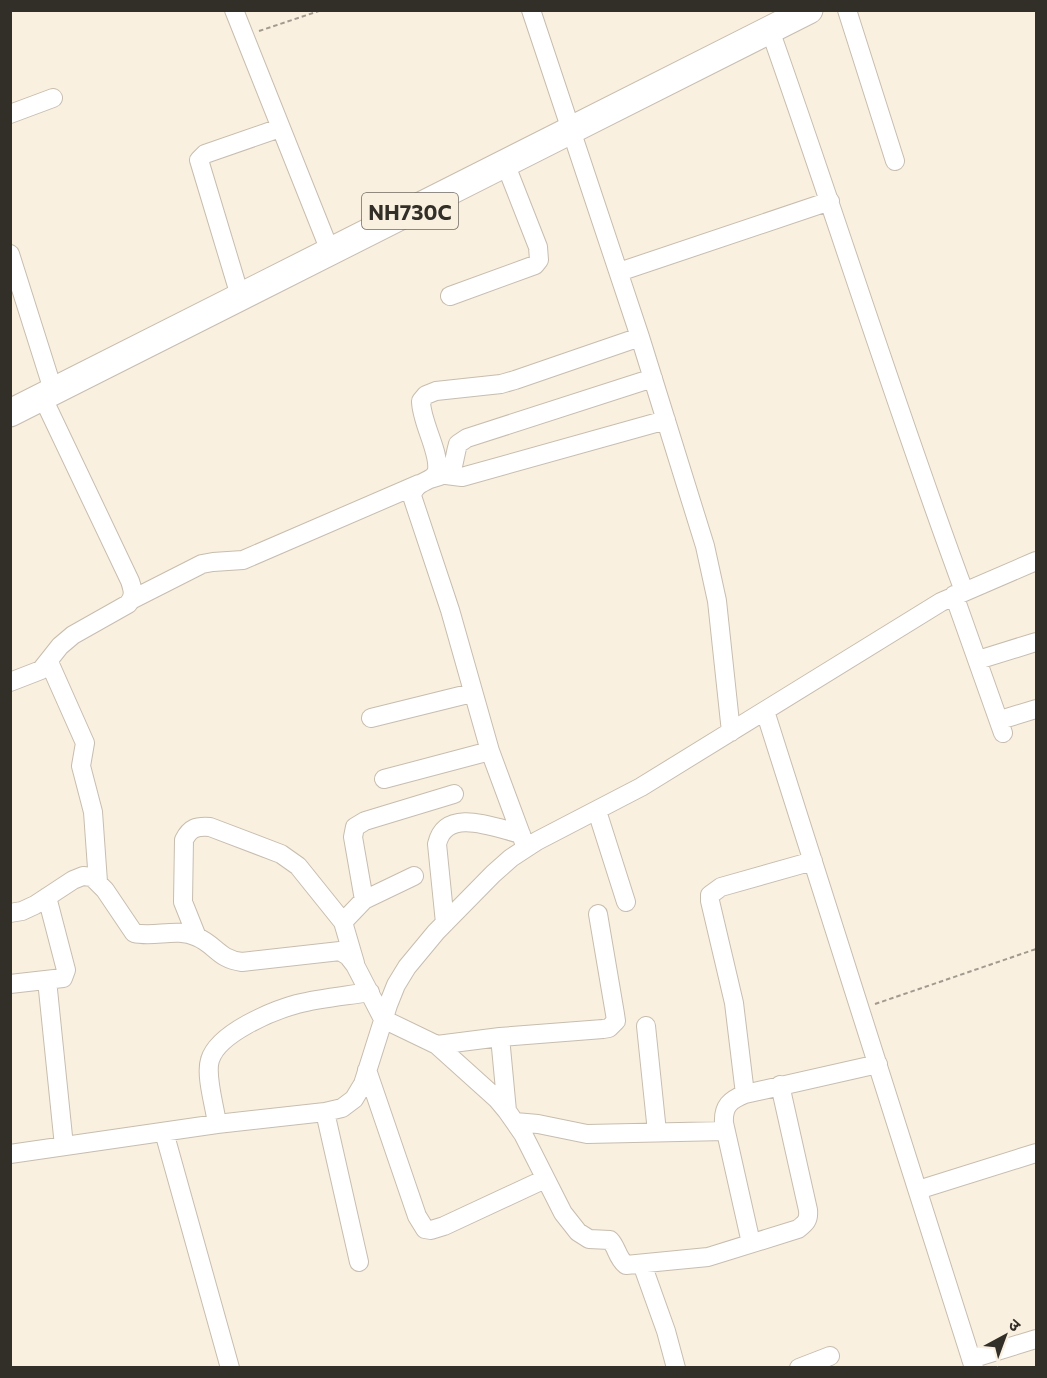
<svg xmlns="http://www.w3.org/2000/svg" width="1047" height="1378" font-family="Commissioner,'Noto Sans Devanagari',sans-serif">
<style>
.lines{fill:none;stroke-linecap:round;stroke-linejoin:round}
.minor-casing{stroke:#c7bdaf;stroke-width:20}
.highway-casing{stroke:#c7bdaf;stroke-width:29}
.path{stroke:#a19a8f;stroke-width:2;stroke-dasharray:4.5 3;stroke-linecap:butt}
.minor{stroke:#fff;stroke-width:18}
.highway{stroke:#fff;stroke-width:27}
.labels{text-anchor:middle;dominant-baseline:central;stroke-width:5;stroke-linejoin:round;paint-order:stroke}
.shield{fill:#faf0e0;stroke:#6e685f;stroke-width:1.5}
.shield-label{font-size:21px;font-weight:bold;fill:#322e28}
</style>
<rect width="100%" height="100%" fill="#faf0e0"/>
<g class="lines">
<!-- minor casing -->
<g class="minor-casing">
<path id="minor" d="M 234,10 L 330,251
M 531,10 L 640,337 L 705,546 L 717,601 L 731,732
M 847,10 L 895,161
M 770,30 C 836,216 895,405 964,591
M 10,114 L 53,98
M 10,254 L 53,390
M 619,272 L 830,201
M 240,296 L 199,160 L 205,154 L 280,128
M 450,296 L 535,265 L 539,260 L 538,247 L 505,163
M 446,475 L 462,477 L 666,420
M 430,479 C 458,472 451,469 458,444 L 467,438 L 653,378
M 954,595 L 1003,733
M 133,599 L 202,564 L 213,562 L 243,560 L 419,484
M 978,660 L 1036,642
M 49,662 L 85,743 L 81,766 L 93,812 L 98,882
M 10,682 L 41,670 L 60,646 L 73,635 L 128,604 C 135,596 133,590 130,581 L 42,396
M 765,711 L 974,1368
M 371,718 L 472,693
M 1000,720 L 1036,709
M 384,779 L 490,751
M 597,811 L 626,902
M 526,848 L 490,751 L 450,610 L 412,496 C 415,479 435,483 437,470 C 440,452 421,422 421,401 L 426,395 L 436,391 L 501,384 L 515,380 L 640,337
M 364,900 L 353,837 L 355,827 L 365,821 L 454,794
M 10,913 L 22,911 L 35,905 L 73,880 L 83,876 L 92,877 L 105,890 L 134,933 C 155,938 177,927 197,937 C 216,945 218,959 242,962 L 340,951 L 348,956 L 355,965 L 383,1019 L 437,1045 L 497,1099 L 507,1111 L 523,1134 L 563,1213 L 578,1232 L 589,1239 L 610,1240 C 617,1247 617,1258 626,1265 L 708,1257 L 798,1229 C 806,1223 809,1220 808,1210 L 780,1085
M 343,922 L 364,900 L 414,876
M 445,923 L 437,844 C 446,806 495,828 521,834
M 197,937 L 183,902 L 184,840 C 190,828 196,826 210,827 L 281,854 L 298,866 L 343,922 L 355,963
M 47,980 L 64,1146
M 10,984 L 63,978 L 66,970 L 47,897
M 646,1026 L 657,1132
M 500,1037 L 507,1111
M 437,1045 L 500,1037 L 603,1029 L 609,1028 L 616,1021 L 615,1014 L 598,914
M 367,1070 L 417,1216 L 425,1229 L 431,1230 L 444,1226 L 545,1179
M 745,1094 L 734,1003 L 710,901 L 710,895 L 721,887 L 813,861
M 325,1112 L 359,1262
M 515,1122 L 538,1124 L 587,1134 L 726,1131
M 217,1124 C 215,1107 205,1075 210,1060 C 218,1033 272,1011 297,1004 C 321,998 345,996 370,992
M 164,1132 L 230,1368
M 10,1154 L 217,1124 L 325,1112 L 342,1108 L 354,1099 L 363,1084 L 388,1005 L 396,985 L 407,967 L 436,932 L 493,874 L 511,858 L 537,841 L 641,787 L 941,602 L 1036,561
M 918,1190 L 1036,1153
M 751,1243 L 724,1123 C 723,1106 730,1100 745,1094 L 878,1064
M 642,1264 L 666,1331 L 676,1368
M 971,1359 L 1036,1339
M 799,1368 L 830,1356"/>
</g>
<!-- highway casing -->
<g class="highway-casing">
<path id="highway" d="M 10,413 L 809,10"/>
</g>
<!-- path -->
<path class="path" d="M 259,31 L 322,10
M 875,1004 L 1036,949"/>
<!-- minor -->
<use href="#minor" class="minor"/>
<!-- highway -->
<use href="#highway" class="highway"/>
</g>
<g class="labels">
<!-- shield labels -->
<rect class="shield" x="362" y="193" width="96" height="36" rx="4.5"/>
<g class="shield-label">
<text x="410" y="211">NH730C</text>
</g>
</g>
<!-- border -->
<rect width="1047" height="1378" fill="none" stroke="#322e28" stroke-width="24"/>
<!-- north arrow -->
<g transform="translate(1005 1336) rotate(41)" stroke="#faf0e0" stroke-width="4.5" paint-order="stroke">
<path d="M0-4.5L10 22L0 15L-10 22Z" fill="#322e28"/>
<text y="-9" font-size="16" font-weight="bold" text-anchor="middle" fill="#322e28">उ</text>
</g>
</svg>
